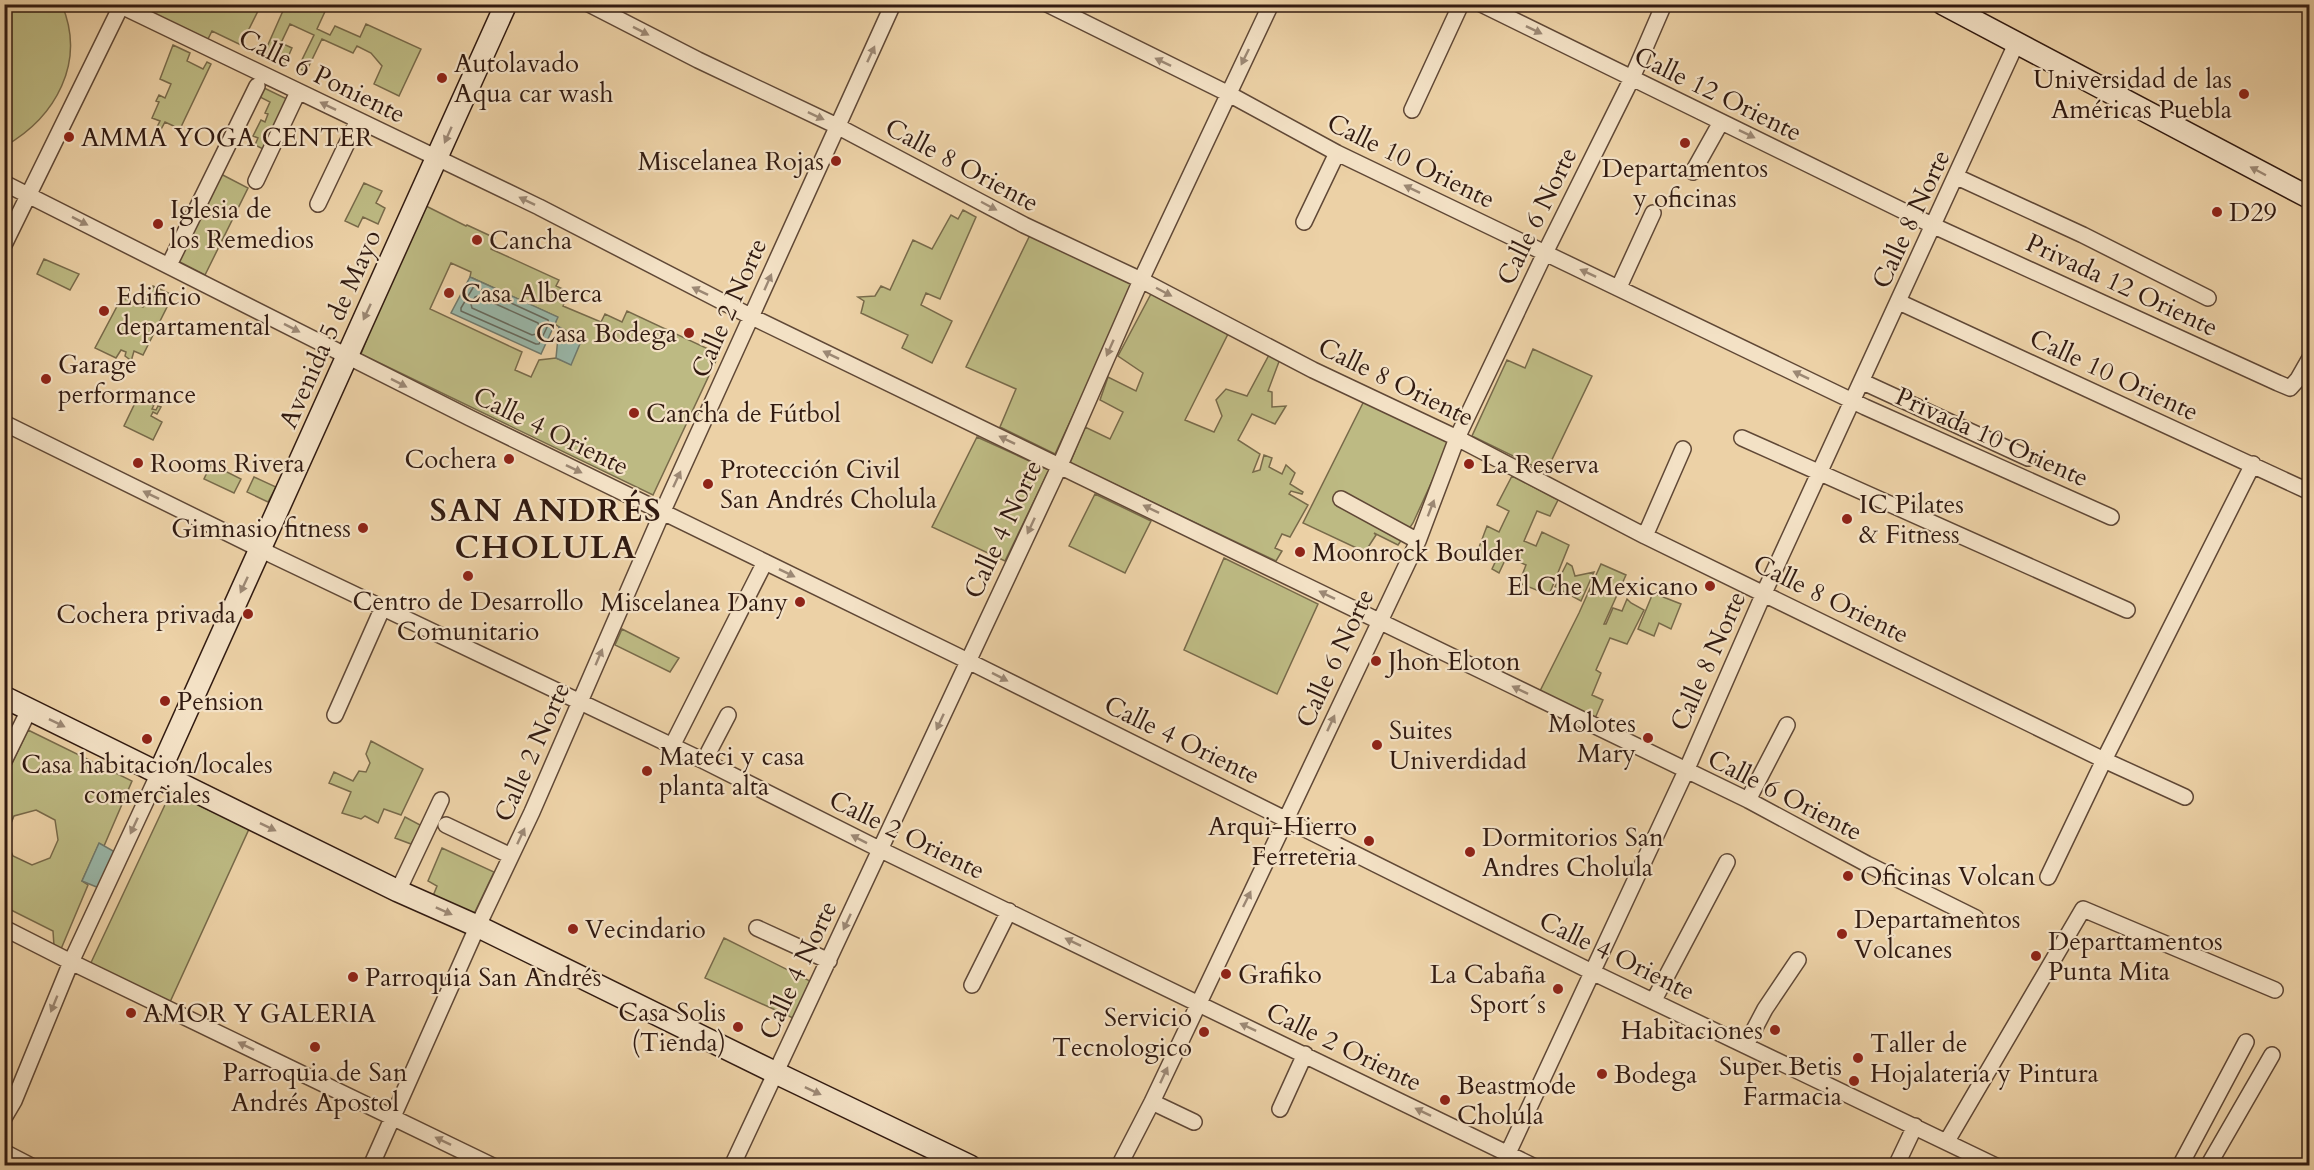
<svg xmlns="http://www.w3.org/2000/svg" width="2314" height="1170" font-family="Cardo,serif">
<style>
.green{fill:#bdba83;stroke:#786a4a;stroke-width:1.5;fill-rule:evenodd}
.water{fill:#99b7a9;stroke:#70796c;stroke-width:1.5}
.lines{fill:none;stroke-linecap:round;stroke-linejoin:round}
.shore{stroke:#66695d;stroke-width:1.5}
.street-casing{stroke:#604836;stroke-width:18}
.secondary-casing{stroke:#321b11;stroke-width:24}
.street{stroke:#f3e1c5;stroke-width:15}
.secondary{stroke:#f3e1c5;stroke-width:21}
.oneway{fill:#9c8874}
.poi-dot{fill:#8f2418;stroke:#f3e1c5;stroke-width:2}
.labels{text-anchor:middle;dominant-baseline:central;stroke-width:4.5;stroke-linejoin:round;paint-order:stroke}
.poi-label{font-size:26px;fill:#321b11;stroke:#f3e1c5;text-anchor:start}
.street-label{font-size:26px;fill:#321b11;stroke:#f3e1c5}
.district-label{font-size:32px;font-weight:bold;letter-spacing:1.5px;fill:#321b11;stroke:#f3e1c5}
</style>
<rect width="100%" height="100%" fill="#ecd1a6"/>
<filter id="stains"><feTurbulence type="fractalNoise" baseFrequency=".00333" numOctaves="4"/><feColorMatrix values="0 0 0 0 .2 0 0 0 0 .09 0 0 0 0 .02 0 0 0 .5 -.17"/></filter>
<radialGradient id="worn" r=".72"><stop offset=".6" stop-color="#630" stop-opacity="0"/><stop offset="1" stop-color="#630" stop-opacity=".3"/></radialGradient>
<!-- green -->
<path class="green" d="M 286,4 L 328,5 L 317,29 L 330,35 L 335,26 L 360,37 L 366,24 L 421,49 L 399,96 L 374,84 L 382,66 L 371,53 L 357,46 L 353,53 L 322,39 L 306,72 L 298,68 L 314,35 L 290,24 L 281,43 L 292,48 L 284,66 L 263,56 Z
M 4,5 L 62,5 C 86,62 56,117 5,146 Z
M 130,5 L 261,5 L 241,45 L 212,31 L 207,41 Z
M 173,45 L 190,53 L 187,61 L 203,69 L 207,62 L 211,64 L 180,129 L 165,122 L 159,133 L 155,131 L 160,121 L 152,118 L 159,102 L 156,101 L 159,95 L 165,98 L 171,84 L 160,79 Z
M 260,86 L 287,99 L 263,149 L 255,145 L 258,138 L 253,136 L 261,120 L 265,122 L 268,114 L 265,113 L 270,102 L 256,95 Z
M 217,172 L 248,188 L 205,275 L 174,259 Z
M 364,183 L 382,191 L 376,203 L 385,208 L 378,224 L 363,217 L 358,227 L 345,221 Z
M 420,203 L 466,226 L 467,225 L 495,238 L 491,249 L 559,280 L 556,286 L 569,292 L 563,306 L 601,322 L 605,314 L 622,322 L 627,311 L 719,354 L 653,495 L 361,354 ZM 451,263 L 471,272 L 470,277 L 557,317 L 555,324 L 559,327 L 571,364 L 556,358 L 539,360 L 531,377 L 515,370 L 522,352 L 430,309 Z
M 963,210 L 976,217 L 940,299 L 926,293 L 921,305 L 952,321 L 932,363 L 902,348 L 908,335 L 861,313 L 864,301 L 858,297 L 875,296 L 881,286 L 890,290 L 913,240 L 932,249 L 951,215 L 958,219 Z
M 1030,235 L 1134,284 L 1055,454 L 1000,427 L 1016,389 L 966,367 Z
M 44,259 L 79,274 L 70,290 L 37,274 Z
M 153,286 L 173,295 L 143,355 L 134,351 L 130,365 L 127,364 L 129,359 L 125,356 L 126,352 L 121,350 L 116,358 L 95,348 L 122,297 L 143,307 Z
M 1152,292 L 1229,332 L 1185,420 L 1214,432 L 1222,416 L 1216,400 L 1226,389 L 1247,396 L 1269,355 L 1280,359 L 1268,391 L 1272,392 L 1272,407 L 1286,406 L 1275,424 L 1252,414 L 1238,440 L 1260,454 L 1253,472 L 1260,470 L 1264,455 L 1272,458 L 1269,467 L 1282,474 L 1286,465 L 1295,473 L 1290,484 L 1303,492 L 1302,494 L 1291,491 L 1289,494 L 1308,505 L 1290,537 L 1282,534 L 1275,548 L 1282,551 L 1276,561 L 1070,463 L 1085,427 L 1110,439 L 1123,412 L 1100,400 L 1108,377 L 1136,391 L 1143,373 L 1118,356 Z
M 1533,349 L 1592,376 L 1546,472 L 1472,436 L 1507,360 L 1525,368 Z
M 137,399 L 154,405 L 152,409 L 156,410 L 158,406 L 161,407 L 157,414 L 153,412 L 151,416 L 162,422 L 153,440 L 124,426 Z
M 1365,399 L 1447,438 L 1448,446 L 1413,523 L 1398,545 L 1374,533 L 1376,535 L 1365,552 L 1303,523 Z
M 977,437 L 1049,470 L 1005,561 L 932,527 Z
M 211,464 L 241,479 L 234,493 L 204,479 Z
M 1512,476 L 1558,500 L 1550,516 L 1537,511 L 1524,541 L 1536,546 L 1542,532 L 1569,545 L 1549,595 L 1519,583 L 1526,565 L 1507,556 L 1499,573 L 1492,569 L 1499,554 L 1490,550 L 1484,562 L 1475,558 L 1487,526 L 1499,532 L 1509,511 L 1497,505 Z
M 254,477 L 276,487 L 268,502 L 247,492 Z
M 1095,494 L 1151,521 L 1125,573 L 1069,546 Z
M 1224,558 L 1318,604 L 1277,694 L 1184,650 Z
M 1567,563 L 1572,566 L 1575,576 L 1594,572 L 1581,601 L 1555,587 Z
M 1601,564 L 1626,575 L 1604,624 L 1606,624 L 1613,608 L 1622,611 L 1627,599 L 1631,603 L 1644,610 L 1627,644 L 1610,638 L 1596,670 L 1601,673 L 1592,695 L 1603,700 L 1593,723 L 1539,693 L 1579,613 Z
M 1653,593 L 1681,604 L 1671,629 L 1659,623 L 1654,636 L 1638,629 Z
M 622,629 L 679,658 L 670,672 L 615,645 Z
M 28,730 L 132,781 L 104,846 L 99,844 L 82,881 L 88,885 L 61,949 L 54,946 L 53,931 L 5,907 L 4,780 ZM 36,810 L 55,820 L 58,840 L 50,858 L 32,865 L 13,856 L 5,838 L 14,816 Z
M 371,741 L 423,769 L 401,815 L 384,809 L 378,823 L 365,816 L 361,819 L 342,813 L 351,792 L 329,783 L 334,772 L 353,781 L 359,771 L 366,772 L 370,763 L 366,754 Z
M 171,792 L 249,829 L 170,1002 L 88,969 Z
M 405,817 L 422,826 L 411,844 L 395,838 Z
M 442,848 L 494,872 L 473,916 L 433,896 L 437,886 L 428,881 Z
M 724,938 L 812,982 L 793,1018 L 705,978 Z"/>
<!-- water -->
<path class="water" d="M 470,277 L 558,317 L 541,354 L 451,313 Z
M 559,327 L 582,339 L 571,365 L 556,358 Z
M 99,843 L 115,852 L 99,888 L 82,881 Z"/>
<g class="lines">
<!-- shore -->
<path class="shore" d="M 474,286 L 548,320 L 549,323 L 539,344 L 536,344 L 461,311 L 461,308 Z
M 478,296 L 538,323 L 539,326 L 536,334 L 532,335 L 472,308 L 471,304 L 475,297 Z"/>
<!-- street casing -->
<g class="street-casing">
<path id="street" d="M 117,4 L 539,207 L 752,317 L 1748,800 L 1867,864 L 1976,918
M 589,4 L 698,60 L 837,126 L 1024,225 L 1141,280 L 1313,370 L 1457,438 L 1645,536 L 2104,760 L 2185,797
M 1047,4 L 1227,93 L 1337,153 L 1545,253 L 1865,407 L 2111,517
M 1481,4 L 1934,226 L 2278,383 L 2290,388 L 2298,379 L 2310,358
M 1412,110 L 1461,4
M 1693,172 L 1721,122
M 1957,177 L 2083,235 L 2208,298
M 256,181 L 298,92
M 4,183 L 470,418 L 968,661 L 1592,972 L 1996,1166
M 318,204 L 358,120
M 1304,222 L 1337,153
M 4,245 L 122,4
M 169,265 L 257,86
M 1619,287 L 1653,213
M 1899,302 L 2310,492
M 1863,382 L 2028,458
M 4,423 L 274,556 L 704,761 L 881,850 L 1533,1166
M 1742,438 L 2127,610
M 1341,499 L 1418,541
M 1645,536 L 1683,449
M 335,715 L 383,607
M 672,746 L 765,562
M 4,761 L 29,710
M 704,761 L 728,715
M 1748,800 L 1787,725
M 446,825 L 511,856
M 2048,877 L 2104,760 L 2253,464
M 398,891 L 441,800
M 4,928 L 71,962 L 493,1166
M 757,928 L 829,961
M 972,985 L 1009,911
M 1654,1000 L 1727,862
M 1746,1045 L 1765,1009 L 1798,960
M 1152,1102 L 1194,1122
M 1280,1109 L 1305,1054
M 4,1118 L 14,1101 L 71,962 L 159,773
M 1947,1141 L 2083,909 L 2275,990
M 4,1152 L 31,1166
M 371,1166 L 475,932 L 532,812 L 662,513 L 893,4
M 732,1166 L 1060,465 L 1141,280 L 1271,4
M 1119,1166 L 1152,1102 L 1418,541 L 1457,438 L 1545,253 L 1632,78 L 1664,4
M 1502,1166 L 1686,771 L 1764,593 L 2016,44
M 1896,1166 L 1915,1126
M 2180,1166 L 2246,1042
M 2208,1166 L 2272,1055"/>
</g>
<!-- secondary casing -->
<g class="secondary-casing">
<path id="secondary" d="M 1943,4 L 2310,198
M 4,697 L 398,891 L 477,926 L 776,1073 L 970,1166
M 159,773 L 506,4"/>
</g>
<!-- street -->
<use href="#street" class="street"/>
<!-- secondary -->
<use href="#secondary" class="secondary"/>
</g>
<!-- one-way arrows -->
<defs><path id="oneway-solid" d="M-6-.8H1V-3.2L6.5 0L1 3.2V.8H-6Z" transform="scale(1.5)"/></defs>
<g class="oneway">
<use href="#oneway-solid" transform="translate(1534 30) rotate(26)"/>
<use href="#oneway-solid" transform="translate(641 31) rotate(27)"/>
<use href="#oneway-solid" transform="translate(871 54) rotate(-65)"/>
<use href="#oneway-solid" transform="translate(1245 57) rotate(116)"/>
<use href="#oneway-solid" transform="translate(1163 62) rotate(-154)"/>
<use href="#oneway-solid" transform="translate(328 106) rotate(-154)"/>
<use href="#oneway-solid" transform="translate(816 116) rotate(25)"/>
<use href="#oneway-solid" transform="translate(1747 134) rotate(26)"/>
<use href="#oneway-solid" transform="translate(448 135) rotate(114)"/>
<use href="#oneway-solid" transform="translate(2258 171) rotate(-152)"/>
<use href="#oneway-solid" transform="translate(1412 189) rotate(-154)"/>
<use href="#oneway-solid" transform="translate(527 201) rotate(-154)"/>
<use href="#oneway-solid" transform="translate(989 206) rotate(28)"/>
<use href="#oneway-solid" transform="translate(80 221) rotate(27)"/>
<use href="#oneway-solid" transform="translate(1588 273) rotate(-155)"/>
<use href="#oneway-solid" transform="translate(768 282) rotate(-66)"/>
<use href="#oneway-solid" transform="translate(700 291) rotate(-154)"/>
<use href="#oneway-solid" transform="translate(1164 292) rotate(28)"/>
<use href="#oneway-solid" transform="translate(367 312) rotate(115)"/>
<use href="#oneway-solid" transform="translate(292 328) rotate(27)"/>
<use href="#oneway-solid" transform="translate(1110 348) rotate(114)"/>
<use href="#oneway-solid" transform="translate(831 355) rotate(-154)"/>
<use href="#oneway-solid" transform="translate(1801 375) rotate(-154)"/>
<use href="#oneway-solid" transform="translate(399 383) rotate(27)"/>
<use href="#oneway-solid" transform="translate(1007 440) rotate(-154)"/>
<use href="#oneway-solid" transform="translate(574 469) rotate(26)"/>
<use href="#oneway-solid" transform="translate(677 479) rotate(-65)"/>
<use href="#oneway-solid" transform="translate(151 495) rotate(-154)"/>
<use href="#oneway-solid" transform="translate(1431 508) rotate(-69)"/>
<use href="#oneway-solid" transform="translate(1151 509) rotate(-154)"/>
<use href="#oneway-solid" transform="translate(1031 526) rotate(115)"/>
<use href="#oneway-solid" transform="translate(787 573) rotate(26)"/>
<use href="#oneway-solid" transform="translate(244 585) rotate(115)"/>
<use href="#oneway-solid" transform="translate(1327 595) rotate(-154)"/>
<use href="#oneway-solid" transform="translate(599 657) rotate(-67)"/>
<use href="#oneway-solid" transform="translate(1000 677) rotate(27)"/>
<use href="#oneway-solid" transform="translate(1520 690) rotate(-154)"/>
<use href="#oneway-solid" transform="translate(940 722) rotate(115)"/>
<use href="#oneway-solid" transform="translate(57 723) rotate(26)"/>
<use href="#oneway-solid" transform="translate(1331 723) rotate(-65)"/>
<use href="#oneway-solid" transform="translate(134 826) rotate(115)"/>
<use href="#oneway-solid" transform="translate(268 827) rotate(26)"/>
<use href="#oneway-solid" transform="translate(521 836) rotate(-65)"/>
<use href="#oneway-solid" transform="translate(859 839) rotate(-153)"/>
<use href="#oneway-solid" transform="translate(1247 899) rotate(-64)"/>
<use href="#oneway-solid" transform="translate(444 911) rotate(24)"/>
<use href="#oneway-solid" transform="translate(847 922) rotate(115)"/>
<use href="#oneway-solid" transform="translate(1073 942) rotate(-154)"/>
<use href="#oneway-solid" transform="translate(54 1004) rotate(112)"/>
<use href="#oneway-solid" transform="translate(1248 1027) rotate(-155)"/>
<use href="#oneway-solid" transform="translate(246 1046) rotate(-154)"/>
<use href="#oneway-solid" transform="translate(1164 1075) rotate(-65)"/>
<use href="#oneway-solid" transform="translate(813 1091) rotate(25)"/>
<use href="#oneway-solid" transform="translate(1423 1112) rotate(-154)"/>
<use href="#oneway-solid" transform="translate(443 1141) rotate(-154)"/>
</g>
<!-- markers -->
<g class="poi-dot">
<circle cx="442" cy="78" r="6"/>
<circle cx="2244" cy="94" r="6"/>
<circle cx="69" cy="137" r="6"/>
<circle cx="1685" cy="143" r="6"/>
<circle cx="836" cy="161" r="6"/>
<circle cx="2217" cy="212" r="6"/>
<circle cx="158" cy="224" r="6"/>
<circle cx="477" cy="240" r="6"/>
<circle cx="449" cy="293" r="6"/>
<circle cx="104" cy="311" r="6"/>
<circle cx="689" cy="333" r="6"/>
<circle cx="46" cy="379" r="6"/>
<circle cx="634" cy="413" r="6"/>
<circle cx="509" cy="459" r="6"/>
<circle cx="138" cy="463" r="6"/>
<circle cx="1469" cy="464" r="6"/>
<circle cx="708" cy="484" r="6"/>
<circle cx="1847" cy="519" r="6"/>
<circle cx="363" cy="528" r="6"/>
<circle cx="1300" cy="552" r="6"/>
<circle cx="468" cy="576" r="6"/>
<circle cx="1710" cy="586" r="6"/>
<circle cx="800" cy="602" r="6"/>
<circle cx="248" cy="614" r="6"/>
<circle cx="1376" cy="661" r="6"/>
<circle cx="165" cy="701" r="6"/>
<circle cx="1648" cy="738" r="6"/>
<circle cx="147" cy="739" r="6"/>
<circle cx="1377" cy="745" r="6"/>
<circle cx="647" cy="771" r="6"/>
<circle cx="1369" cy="841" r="6"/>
<circle cx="1470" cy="852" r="6"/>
<circle cx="1848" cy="876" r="6"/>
<circle cx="573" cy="929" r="6"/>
<circle cx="1842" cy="934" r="6"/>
<circle cx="2036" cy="956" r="6"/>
<circle cx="1226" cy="974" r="6"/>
<circle cx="353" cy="977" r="6"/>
<circle cx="1558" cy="989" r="6"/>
<circle cx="131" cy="1013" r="6"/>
<circle cx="738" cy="1027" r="6"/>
<circle cx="1775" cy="1030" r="6"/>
<circle cx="1204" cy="1032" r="6"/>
<circle cx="315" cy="1047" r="6"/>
<circle cx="1858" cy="1058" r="6"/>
<circle cx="1602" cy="1074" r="6"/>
<circle cx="1854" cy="1081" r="6"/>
<circle cx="1445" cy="1100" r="6"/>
</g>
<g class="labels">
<!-- poi labels -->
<g class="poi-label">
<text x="454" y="63">Autolavado<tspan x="454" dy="30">Aqua car wash</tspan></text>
<text x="2232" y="79" text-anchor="end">Universidad de las<tspan x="2232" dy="30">Américas Puebla</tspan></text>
<text x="81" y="137">AMMA YOGA CENTER</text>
<text x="824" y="161" text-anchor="end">Miscelanea Rojas</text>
<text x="1685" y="168" text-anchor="middle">Departamentos<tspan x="1685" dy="30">y oficinas</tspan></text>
<text x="170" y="209">Iglesia de<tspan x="170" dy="30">los Remedios</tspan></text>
<text x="2229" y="212">D29</text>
<text x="489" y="240">Cancha</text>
<text x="461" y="293">Casa Alberca</text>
<text x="116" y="296">Edificio<tspan x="116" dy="30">departamental</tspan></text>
<text x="677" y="333" text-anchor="end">Casa Bodega</text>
<text x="58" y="364">Garage<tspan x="58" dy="30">performance</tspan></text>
<text x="646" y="413">Cancha de Fútbol</text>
<text x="497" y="459" text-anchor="end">Cochera</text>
<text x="150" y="463">Rooms Rivera</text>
<text x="1481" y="464">La Reserva</text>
<text x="720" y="469">Protección Civil<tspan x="720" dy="30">San Andrés Cholula</tspan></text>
<text x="1859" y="504">IC Pilates<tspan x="1859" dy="30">&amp; Fitness</tspan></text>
<text x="351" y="528" text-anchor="end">Gimnasio fitness</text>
<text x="1312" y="552">Moonrock Boulder</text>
<text x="1698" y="586" text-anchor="end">El Che Mexicano</text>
<text x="468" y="601" text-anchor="middle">Centro de Desarrollo<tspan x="468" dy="30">Comunitario</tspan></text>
<text x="788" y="602" text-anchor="end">Miscelanea Dany</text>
<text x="236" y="614" text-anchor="end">Cochera privada</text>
<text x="1388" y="661">Jhon Eloton</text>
<text x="177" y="701">Pension</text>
<text x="1636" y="723" text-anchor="end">Molotes<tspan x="1636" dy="30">Mary</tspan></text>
<text x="1389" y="730">Suites<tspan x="1389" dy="30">Univerdidad</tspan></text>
<text x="659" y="756">Mateci y casa<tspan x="659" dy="30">planta alta</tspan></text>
<text x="147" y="764" text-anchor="middle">Casa habitacion/locales<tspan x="147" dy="30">comerciales</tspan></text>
<text x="1357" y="826" text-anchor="end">Arqui-Hierro<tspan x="1357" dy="30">Ferreteria</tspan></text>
<text x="1482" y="837">Dormitorios San<tspan x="1482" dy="30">Andres Cholula</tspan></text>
<text x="1860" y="876">Oficinas Volcan</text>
<text x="1854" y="919">Departamentos<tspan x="1854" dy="30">Volcanes</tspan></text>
<text x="585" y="929">Vecindario</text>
<text x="2048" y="941">Departtamentos<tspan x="2048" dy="30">Punta Mita</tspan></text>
<text x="1238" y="974">Grafiko</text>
<text x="1546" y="974" text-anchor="end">La Cabaña<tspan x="1546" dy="30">Sport´s</tspan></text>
<text x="365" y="977">Parroquia San Andrés</text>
<text x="726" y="1012" text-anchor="end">Casa Solis<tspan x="726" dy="30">(Tienda)</tspan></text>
<text x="143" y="1013">AMOR Y GALERIA</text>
<text x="1192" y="1017" text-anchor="end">Servicio<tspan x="1192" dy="30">Tecnologico</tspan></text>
<text x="1763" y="1030" text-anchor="end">Habitaciones</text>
<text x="1870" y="1043">Taller de<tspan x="1870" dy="30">Hojalateria y Pintura</tspan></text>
<text x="1842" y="1066" text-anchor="end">Super Betis<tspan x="1842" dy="30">Farmacia</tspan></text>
<text x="315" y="1072" text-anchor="middle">Parroquia de San<tspan x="315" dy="30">Andrés Apostol</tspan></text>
<text x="1614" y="1074">Bodega</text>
<text x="1457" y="1085">Beastmode<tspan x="1457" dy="30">Cholula</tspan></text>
</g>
<!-- street labels -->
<g class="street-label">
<text transform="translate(322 76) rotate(26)">Calle 6 Poniente</text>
<text transform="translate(1718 94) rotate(26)">Calle 12 Oriente</text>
<text transform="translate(1411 161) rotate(26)">Calle 10 Oriente</text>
<text transform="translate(962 165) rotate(28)">Calle 8 Oriente</text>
<text transform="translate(1537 216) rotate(-64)">Calle 6 Norte</text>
<text transform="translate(1911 219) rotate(-65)">Calle 8 Norte</text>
<text transform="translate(2122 285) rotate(25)">Privada 12 Oriente</text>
<text transform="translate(729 308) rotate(-66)">Calle 2 Norte</text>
<text transform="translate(330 329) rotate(-66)">Avenida 5 de Mayo</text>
<text transform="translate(2114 375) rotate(25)">Calle 10 Oriente</text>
<text transform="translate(1396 382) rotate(26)">Calle 8 Oriente</text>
<text transform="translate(551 431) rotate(26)">Calle 4 Oriente</text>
<text transform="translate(1992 437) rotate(24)">Privada 10 Oriente</text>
<text transform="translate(1003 529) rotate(-65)">Calle 4 Norte</text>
<text transform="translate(1831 599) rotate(26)">Calle 8 Oriente</text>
<text transform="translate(1335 658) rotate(-65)">Calle 6 Norte</text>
<text transform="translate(1708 661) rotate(-66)">Calle 8 Norte</text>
<text transform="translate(1182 740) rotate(26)">Calle 4 Oriente</text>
<text transform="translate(532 752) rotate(-66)">Calle 2 Norte</text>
<text transform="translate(1785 795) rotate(27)">Calle 6 Oriente</text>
<text transform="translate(907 835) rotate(26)">Calle 2 Oriente</text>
<text transform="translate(1617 956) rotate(26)">Calle 4 Oriente</text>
<text transform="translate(798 970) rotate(-65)">Calle 4 Norte</text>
<text transform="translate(1344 1047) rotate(26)">Calle 2 Oriente</text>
</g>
<!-- district labels -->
<g class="district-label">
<text x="546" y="511">SAN ANDRÉS<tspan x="546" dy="37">CHOLULA</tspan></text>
</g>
</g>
<!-- margin -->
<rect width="2314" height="1170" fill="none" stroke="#ecd1a6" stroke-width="24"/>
<rect x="6" y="6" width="2302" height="1158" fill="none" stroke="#321b11" stroke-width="3"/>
<rect x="12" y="12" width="2290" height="1146" fill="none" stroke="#321b11" stroke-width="1.5"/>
<rect width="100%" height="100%" filter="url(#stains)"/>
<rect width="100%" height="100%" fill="url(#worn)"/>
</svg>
